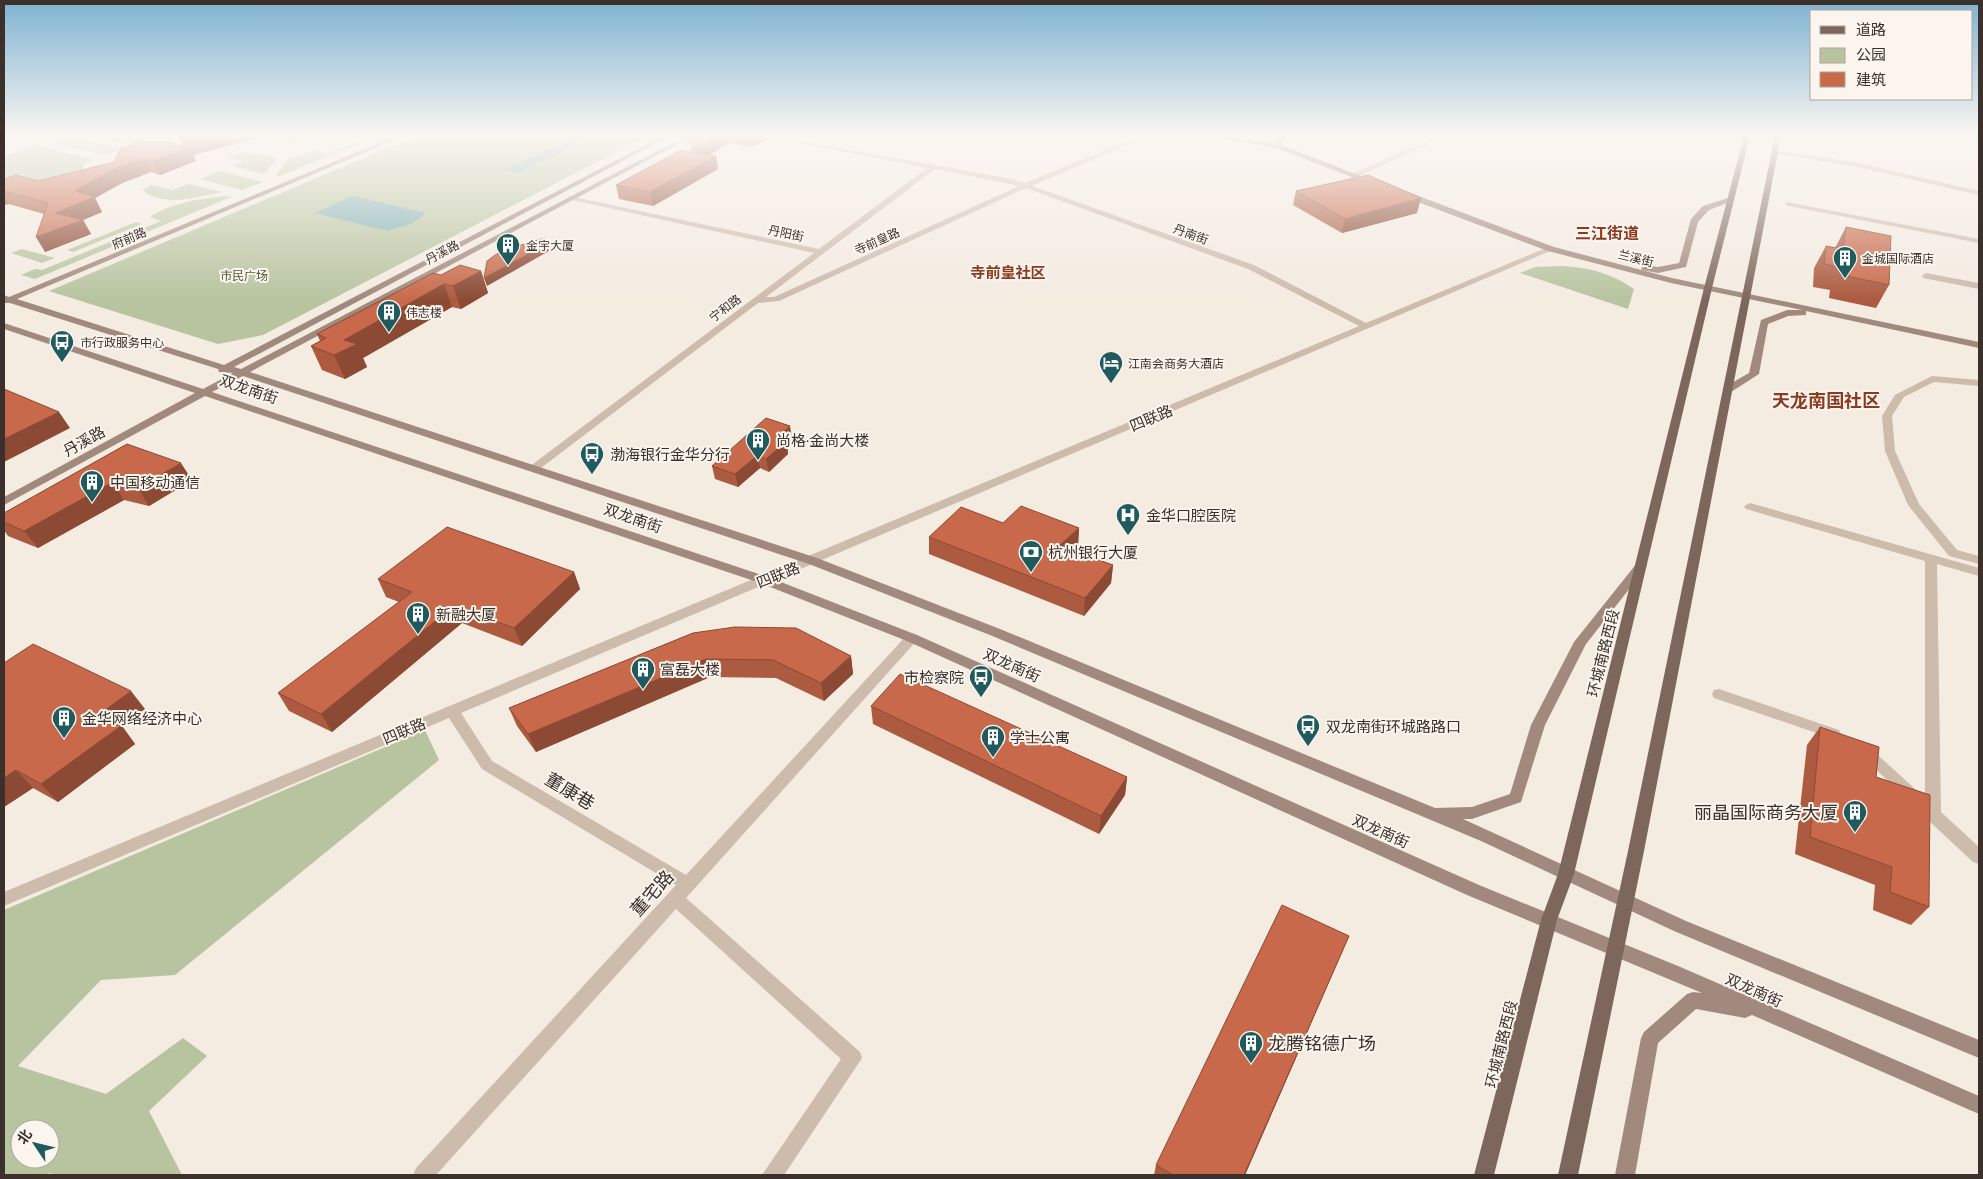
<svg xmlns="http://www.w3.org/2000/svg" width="1983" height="1179" font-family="'PT Sans Narrow','Noto Sans SC',sans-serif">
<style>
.green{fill:#b8c4a0;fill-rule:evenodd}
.water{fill:#7fb0b2}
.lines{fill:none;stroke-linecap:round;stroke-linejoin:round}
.street{fill:#cdbbac;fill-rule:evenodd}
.secondary{fill:#a18a7d;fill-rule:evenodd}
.primary{fill:#7d675c;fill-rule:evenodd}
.wall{fill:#ac5a40}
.shaded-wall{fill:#8c4a34}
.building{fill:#c8694b;stroke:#8c4a34}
.labels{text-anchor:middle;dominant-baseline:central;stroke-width:4;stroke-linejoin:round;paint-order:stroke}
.far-street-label{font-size:12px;fill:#3b302b;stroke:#fbf5ee}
.far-poi-label{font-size:12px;fill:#3b302b;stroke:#fbf5ee;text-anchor:start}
.far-park-label{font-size:12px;fill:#4a5a2e;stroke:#fbf5ee}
.far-quarter-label{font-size:15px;font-weight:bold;fill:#8c3b22;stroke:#fbf5ee}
.street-label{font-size:15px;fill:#3b302b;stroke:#fbf5ee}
.poi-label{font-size:15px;fill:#3b302b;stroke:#fbf5ee;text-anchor:start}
.far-district-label{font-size:16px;font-weight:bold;fill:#8c3b22;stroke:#fbf5ee}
.quarter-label{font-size:18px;font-weight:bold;fill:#8c3b22;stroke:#fbf5ee}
.near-street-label{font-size:18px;fill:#3b302b;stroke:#fbf5ee}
.near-poi-label{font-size:18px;fill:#3b302b;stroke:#fbf5ee;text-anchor:end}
</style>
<rect width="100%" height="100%" fill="#f4ebe1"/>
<!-- green -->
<path class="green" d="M 64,136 L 125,149 L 105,155 L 44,141 Z
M 91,136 L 180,136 L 130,145 Z
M 371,136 L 379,136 L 277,177 L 277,173 L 288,160 L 315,150 L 327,154 Z
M 416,136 L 647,136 L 263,335 L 218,344 L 49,291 Z
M 37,145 L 93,159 L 85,164 L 81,171 L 34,183 L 4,176 L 4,156 Z
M 244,152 L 272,156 L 276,160 L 264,174 L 232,166 L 244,161 L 225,157 Z
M 220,171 L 263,182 L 242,190 L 200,179 Z
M 188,184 L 222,192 C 195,197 165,208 142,190 L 151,185 L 173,190 Z
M 233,196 L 35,279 L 21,275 L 35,269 L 42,270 L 161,221 L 150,217 C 173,202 207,197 233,196 Z
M 136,222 L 142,224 L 73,252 L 67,250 Z
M 22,249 L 55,258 L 42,263 L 11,253 Z
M 1563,266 C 1589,267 1613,274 1634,289 L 1628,309 L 1520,273 L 1535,267 Z
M 425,730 L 439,760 L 175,975 L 101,980 L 18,1066 L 106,1094 L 183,1038 L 207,1056 L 149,1111 L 182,1175 L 54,1175 L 50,1173 L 46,1175 L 4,1175 L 4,910 ZM 20,1129 L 50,1129 L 50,1159 L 20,1159 Z"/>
<!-- water -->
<path class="water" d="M 575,136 L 594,136 L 519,173 L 504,170 Z
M 353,196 L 425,213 L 413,223 L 388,231 L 315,213 Z"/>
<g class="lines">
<!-- street -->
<path class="street" d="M 761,136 L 773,136 L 1012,179 L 1025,183 L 1139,136 L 1147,136 L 1032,186 L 1254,265 L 1366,323 L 1548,247 L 1555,249 L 461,713 L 492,761 L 686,875 L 907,635 L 917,635 L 919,638 L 686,898 L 860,1052 L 862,1058 L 784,1175 L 762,1175 L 841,1059 L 676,909 L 436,1175 L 413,1175 L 416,1168 L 676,885 L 482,769 L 449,718 L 4,906 L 4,892 L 1359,326 L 1248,269 L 1026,188 L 779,301 L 758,303 L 537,471 L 529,471 L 528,469 L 529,467 L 814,253 L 572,200 L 568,198 L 569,196 L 819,249 L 927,168 ZM 935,169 L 1019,186 L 774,297 L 766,297 Z
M 1438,136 L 1446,136 L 1357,177 L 1350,175 Z
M 1774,150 L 1858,163 L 1979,191 L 1979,195 L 1858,167 L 1772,153 L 1772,151 Z
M 1786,202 L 1979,239 L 1979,243 L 1789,206 L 1785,204 Z
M 1926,273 L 1979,283 L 1979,289 L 1923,278 L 1922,276 Z
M 1932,376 L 1979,380 L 1979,386 L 1934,382 L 1904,397 L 1892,416 L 1895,451 L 1919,504 L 1957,550 L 1979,556 L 1979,564 L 1949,556 L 1908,505 L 1885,451 L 1882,416 L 1895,395 Z
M 1750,503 L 1979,568 L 1979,576 L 1937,564 L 1941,812 L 1979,847 L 1979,864 L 1973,862 L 1928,820 L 1858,752 L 1860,748 L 1865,746 L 1870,748 L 1925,798 L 1925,561 L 1746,509 L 1744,507 L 1746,505 Z
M 1719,689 L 1839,730 L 1841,734 L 1839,738 L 1834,739 L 1714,698 L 1712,694 L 1714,690 Z"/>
<!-- secondary -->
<path class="secondary" d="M 4,136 L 12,136 L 4,139 Z
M 396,136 L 404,136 L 17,299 L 224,365 L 663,136 L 670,136 L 234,367 L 241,369 L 686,136 L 693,136 L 250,372 L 817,558 L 1000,629 L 1435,808 L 1472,807 L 1510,794 L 1531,725 L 1574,642 L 1637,563 L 1645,563 L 1647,566 L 1645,569 L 1586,644 L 1545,725 L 1521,802 L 1472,819 L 1463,819 L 1686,921 L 1979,1040 L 1979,1058 L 1674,931 L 1481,841 L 990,635 L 809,564 L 243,376 L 212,392 L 768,577 L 917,635 L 1479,885 L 1678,966 L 1979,1096 L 1979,1114 L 1752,1015 L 1745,1018 L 1696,1009 L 1658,1043 L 1635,1175 L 1615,1175 L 1641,1038 L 1644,1032 L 1687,994 L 1693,992 L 1702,993 L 1467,895 L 907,641 L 760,583 L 205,396 L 4,505 L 4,497 L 195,393 L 4,329 L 4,323 L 203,389 L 233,373 L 219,372 L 218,369 L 10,303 L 4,303 L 4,295 L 9,297 Z
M 1209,136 L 1223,136 L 1275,144 L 1282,136 L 1288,136 L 1281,145 L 1379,183 L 1372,185 L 1276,148 Z
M 1402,192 L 1408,192 L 1554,247 L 1672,278 L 1979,342 L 1979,348 L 1806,311 L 1806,315 L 1788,316 L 1768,324 L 1759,374 L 1731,392 L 1723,392 L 1723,388 L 1749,373 L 1761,320 L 1787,310 L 1802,310 L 1671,283 L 1548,251 L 1402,196 Z
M 1728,198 L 1735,200 L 1709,210 L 1698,222 L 1686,267 L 1658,273 L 1642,270 L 1641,268 L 1645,265 L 1658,267 L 1679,263 L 1691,219 L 1703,206 Z"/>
<!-- primary -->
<path class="primary" d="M 1744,136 L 1750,136 L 1712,288 L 1574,874 L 1557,920 L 1494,1175 L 1474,1175 L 1541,920 L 1558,874 L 1704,288 Z
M 1775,136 L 1781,136 L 1644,851 L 1578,1175 L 1558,1175 L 1628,851 Z"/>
</g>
<!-- wall -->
<path class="wall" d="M 183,136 L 265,136 L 193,155 L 196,161 L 160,175 L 151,172 L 122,183 L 95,198 L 102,212 L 83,220 L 91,234 L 45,252 L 44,214 L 9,204 L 4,205 L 4,179 L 38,181 L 182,145 Z
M 274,136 L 300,136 L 290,140 Z
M 689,136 L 766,136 L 767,139 L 751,147 L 730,143 L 709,155 L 716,156 L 718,169 L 653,206 L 619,199 L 616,185 L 692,152 Z
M 1296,191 L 1417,213 L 1342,233 L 1293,205 Z
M 1846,227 L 1889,285 L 1876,308 L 1829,298 L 1830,290 L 1813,287 L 1814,268 L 1826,246 L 1835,248 Z
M 481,271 L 488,293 L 461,309 L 452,307 L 363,358 L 367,367 L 345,379 L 322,370 L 311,346 L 320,341 L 317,334 L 441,275 Z
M 792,439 L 787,443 L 788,454 L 769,472 L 760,468 L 738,487 L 715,479 L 712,466 Z
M 127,444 L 192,480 L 149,506 L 124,500 L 38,548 L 8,536 L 4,530 L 4,513 Z
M 1003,523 L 1079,528 L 1078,546 L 1072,551 L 1113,565 L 1111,583 L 1084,616 L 929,554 L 929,537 Z
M 574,572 L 580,589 L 522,646 L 462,623 L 332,732 L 289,711 L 278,693 L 399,602 L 386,597 L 378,579 Z
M 693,633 L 851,656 L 853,674 L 824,701 L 776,678 L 710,677 L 536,752 L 517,726 L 509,708 Z
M 4,663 L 145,709 L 122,726 L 135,744 L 58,802 L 33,788 L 4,807 Z
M 871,706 L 1127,777 L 1125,795 L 1099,834 L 873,724 Z
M 1820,727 L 1876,777 L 1929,907 L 1911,925 L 1873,910 L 1875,885 L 1795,854 L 1807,745 Z
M 1349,936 L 1245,1175 L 1154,1175 L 1156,1165 Z"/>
<!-- shaded-wall -->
<path class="shaded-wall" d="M 209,136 L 265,136 L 193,155 L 196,161 L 160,175 L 153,161 L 184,150 L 181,143 Z
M 288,136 L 300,136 L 290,140 Z
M 720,136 L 729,136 L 730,143 L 701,159 L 698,147 Z
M 750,136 L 766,136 L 767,139 L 751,147 Z
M 716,156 L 718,169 L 653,206 L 650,192 Z
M 144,159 L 151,172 L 122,183 L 95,198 L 102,212 L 83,220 L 91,234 L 45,252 L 36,237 L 75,191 L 114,169 Z
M 4,196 L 9,204 L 4,205 Z
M 1421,198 L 1417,213 L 1342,233 L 1345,219 Z
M 547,244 L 549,251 L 487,286 L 484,278 Z
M 481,271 L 488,293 L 461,309 L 453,286 Z
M 444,284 L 452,307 L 363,358 L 367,367 L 345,379 L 334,355 L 344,340 Z
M 59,412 L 70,428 L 4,462 L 4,439 Z
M 790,426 L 792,439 L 787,443 L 788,454 L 769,472 L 766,459 L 776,438 Z
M 758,455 L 760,468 L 738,487 L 735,474 Z
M 181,463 L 192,480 L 149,506 L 138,488 Z
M 113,482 L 124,500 L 38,548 L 24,531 Z
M 1079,528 L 1078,546 L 1058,564 L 1059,546 Z
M 1113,565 L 1111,583 L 1084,616 L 1085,598 Z
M 574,572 L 580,589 L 522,646 L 514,628 Z
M 454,606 L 462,623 L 332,732 L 321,714 Z
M 851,656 L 853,674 L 824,701 L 821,683 Z
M 706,659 L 710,677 L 536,752 L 528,734 Z
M 131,691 L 145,709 L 122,726 L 135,744 L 58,802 L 41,784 L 97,716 Z
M 16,770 L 33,788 L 4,807 L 4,778 Z
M 1127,777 L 1125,795 L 1099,834 L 1101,816 Z
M 1349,936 L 1245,1175 L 1244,1175 Z"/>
<!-- building -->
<path class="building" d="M 183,136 L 209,136 L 181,143 L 179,138 Z
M 689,136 L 720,136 L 698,147 L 692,145 Z
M 166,141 L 190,148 L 153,161 L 144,159 L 114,169 L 75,191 L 95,197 L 56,213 L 83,220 L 36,237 L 48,203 L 4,191 L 4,179 L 16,175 L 38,181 L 114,162 L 121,148 L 139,142 Z
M 681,150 L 716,156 L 650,192 L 616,185 Z
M 1368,175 L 1421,198 L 1345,219 L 1296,191 Z
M 1846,227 L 1891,236 L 1889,285 L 1841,275 L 1842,268 L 1824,264 L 1826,246 L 1843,249 Z
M 545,238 L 547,244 L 484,278 L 487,261 L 495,255 L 507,249 Z
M 460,265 L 481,271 L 453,286 L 444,284 L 344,340 L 357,344 L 334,355 L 311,346 L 326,338 L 317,334 L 433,273 L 441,275 Z
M 4,389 L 59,412 L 4,439 Z
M 766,418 L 790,426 L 776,438 L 786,442 L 766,459 L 758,455 L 735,474 L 712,466 Z
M 127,444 L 181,463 L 138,488 L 113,482 L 24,531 L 4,522 L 4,513 Z
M 1021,506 L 1079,528 L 1059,546 L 1113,565 L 1085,598 L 929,537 L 961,507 L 1003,523 Z
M 447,527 L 574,572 L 514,628 L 454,606 L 321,714 L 278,693 L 412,592 L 378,579 Z
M 735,627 L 796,628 L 851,656 L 821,683 L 773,660 L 706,659 L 528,734 L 509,708 L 693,633 Z
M 33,644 L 131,691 L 97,716 L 121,726 L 41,784 L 16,770 L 4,778 L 4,663 Z
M 900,674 L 1127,777 L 1101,816 L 871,706 Z
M 1820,727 L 1879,747 L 1876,777 L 1930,795 L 1929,907 L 1890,892 L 1892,867 L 1810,837 Z
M 1282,905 L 1349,936 L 1244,1175 L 1173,1175 L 1156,1165 Z"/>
<!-- sky -->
<linearGradient id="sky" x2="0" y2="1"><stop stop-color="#7eb2d2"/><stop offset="0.45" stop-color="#faf6f2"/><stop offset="1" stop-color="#faf6f2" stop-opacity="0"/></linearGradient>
<rect width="1983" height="301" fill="url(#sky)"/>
<!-- icons -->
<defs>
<g id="building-pin" transform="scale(1.25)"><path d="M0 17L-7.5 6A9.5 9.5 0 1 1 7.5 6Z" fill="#1f5a5e" stroke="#fbf5ee"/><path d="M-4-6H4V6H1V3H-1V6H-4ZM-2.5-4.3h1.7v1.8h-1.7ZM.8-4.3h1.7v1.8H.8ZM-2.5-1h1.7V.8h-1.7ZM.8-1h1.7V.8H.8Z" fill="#fff"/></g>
<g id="bus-pin" transform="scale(1.25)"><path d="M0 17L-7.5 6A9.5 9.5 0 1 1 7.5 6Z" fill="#1f5a5e" stroke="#fbf5ee"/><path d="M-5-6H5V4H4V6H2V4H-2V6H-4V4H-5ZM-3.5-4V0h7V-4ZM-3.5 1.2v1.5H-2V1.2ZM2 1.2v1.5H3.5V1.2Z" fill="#fff"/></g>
<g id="hotel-pin" transform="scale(1.25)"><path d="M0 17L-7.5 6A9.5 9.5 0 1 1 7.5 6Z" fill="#1f5a5e" stroke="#fbf5ee"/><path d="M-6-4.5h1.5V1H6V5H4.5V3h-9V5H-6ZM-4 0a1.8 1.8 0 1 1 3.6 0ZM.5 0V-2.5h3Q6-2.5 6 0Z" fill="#fff"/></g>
<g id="hospital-pin" transform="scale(1.25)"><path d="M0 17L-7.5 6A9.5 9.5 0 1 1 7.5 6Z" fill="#1f5a5e" stroke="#fbf5ee"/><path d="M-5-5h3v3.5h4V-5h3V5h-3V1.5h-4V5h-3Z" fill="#fff"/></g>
<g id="bank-pin" transform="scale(1.25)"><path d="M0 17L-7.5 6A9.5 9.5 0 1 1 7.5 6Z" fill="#1f5a5e" stroke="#fbf5ee"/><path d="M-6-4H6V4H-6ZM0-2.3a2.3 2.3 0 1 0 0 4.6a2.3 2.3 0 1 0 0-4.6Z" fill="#fff"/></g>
</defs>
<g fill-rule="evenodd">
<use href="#building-pin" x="508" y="245"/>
<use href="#building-pin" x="1845" y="258"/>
<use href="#building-pin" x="389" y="312"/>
<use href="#bus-pin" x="62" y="342"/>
<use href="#hotel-pin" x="1111" y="363"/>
<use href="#building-pin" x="758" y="440"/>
<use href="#bus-pin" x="592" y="454"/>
<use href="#building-pin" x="92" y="482"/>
<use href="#hospital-pin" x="1128" y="515"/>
<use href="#bank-pin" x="1031" y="552"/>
<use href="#building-pin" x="418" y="614"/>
<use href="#building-pin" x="643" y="669"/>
<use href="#bus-pin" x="981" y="677"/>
<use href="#building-pin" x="64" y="718"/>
<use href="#bus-pin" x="1308" y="726"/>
<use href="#building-pin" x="993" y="737"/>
<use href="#building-pin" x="1855" y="812"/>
<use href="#building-pin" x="1251" y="1043"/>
</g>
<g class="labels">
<!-- far-street labels -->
<g class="far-street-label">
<text transform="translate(786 233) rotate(12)">丹阳街</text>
<text transform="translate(1191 234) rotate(20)">丹南街</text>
<text transform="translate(129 238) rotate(-23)">府前路</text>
<text transform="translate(877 241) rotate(-24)">寺前皇路</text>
<text transform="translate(442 252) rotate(-28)">丹溪路</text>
<text transform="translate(1636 258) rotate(14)">兰溪街</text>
<text transform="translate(725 308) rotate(-37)">宁和路</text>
</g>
<!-- far-poi labels -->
<g class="far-poi-label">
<text x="526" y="245">金宇大厦</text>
<text x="1862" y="258">金城国际酒店</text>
<text x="406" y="312">伟志楼</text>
<text x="80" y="342">市行政服务中心</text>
<text x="1128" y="363">江南会商务大酒店</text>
</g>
<!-- far-park labels -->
<g class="far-park-label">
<text x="244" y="275">市民广场</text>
</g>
<!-- far-quarter labels -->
<g class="far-quarter-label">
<text x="1008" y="272">寺前皇社区</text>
</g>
<!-- street labels -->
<g class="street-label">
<text transform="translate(249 389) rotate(19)">双龙南街</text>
<text transform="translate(1151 418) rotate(-23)">四联路</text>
<text transform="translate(84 441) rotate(-29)">丹溪路</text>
<text transform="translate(633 518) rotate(19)">双龙南街</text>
<text transform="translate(778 575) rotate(-22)">四联路</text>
<text transform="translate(1603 653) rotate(-76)">环城南路西段</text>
<text transform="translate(1012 665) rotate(24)">双龙南街</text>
<text transform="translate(404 731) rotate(-23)">四联路</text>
<text transform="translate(1381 831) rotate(24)">双龙南街</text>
<text transform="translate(1754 990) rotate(24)">双龙南街</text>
<text transform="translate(1501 1044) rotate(-76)">环城南路西段</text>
</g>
<!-- poi labels -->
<g class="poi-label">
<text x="776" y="440">尚格·金尚大楼</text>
<text x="610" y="454">渤海银行金华分行</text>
<text x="110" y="482">中国移动通信</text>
<text x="1146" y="515">金华口腔医院</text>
<text x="1048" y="552">杭州银行大厦</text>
<text x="436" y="614">新融大厦</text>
<text x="660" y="669">富磊大楼</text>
<text x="964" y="677" text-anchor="end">市检察院</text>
<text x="82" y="718">金华网络经济中心</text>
<text x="1326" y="726">双龙南街环城路路口</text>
<text x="1010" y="737">学士公寓</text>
</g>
<!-- far-district labels -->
<g class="far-district-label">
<text x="1607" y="233">三江街道</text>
</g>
<!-- quarter labels -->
<g class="quarter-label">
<text x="1826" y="400">天龙南国社区</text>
</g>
<!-- near-street labels -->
<g class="near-street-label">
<text transform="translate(570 791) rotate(31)">董康巷</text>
<text transform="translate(652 893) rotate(-48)">董宅路</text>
</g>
<!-- near-poi labels -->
<g class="near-poi-label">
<text x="1838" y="812">丽晶国际商务大厦</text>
<text x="1268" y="1043" text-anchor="start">龙腾铭德广场</text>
</g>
</g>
<!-- border -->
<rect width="1983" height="1179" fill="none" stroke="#3b302b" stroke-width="10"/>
<!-- legend -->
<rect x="1810" y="10" width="162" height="90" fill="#fbf5ee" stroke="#aea6a0"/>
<rect x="1820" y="26" width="25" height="8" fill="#7d675c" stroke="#aea6a0"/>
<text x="1856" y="35" font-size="15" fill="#3b302b">道路</text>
<rect x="1820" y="48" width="25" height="15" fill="#b8c4a0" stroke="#aea6a0"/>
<text x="1856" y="60" font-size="15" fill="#3b302b">公园</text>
<rect x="1820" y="72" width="25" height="15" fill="#c8694b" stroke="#aea6a0"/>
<text x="1856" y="85" font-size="15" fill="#3b302b">建筑</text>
<!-- north arrow -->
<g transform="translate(35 1144) rotate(305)"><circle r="24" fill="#fbf5ee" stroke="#aea6a0"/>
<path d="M0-4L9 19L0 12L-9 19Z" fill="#1f5a5e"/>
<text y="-8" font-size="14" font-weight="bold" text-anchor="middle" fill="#3b302b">北</text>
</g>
</svg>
